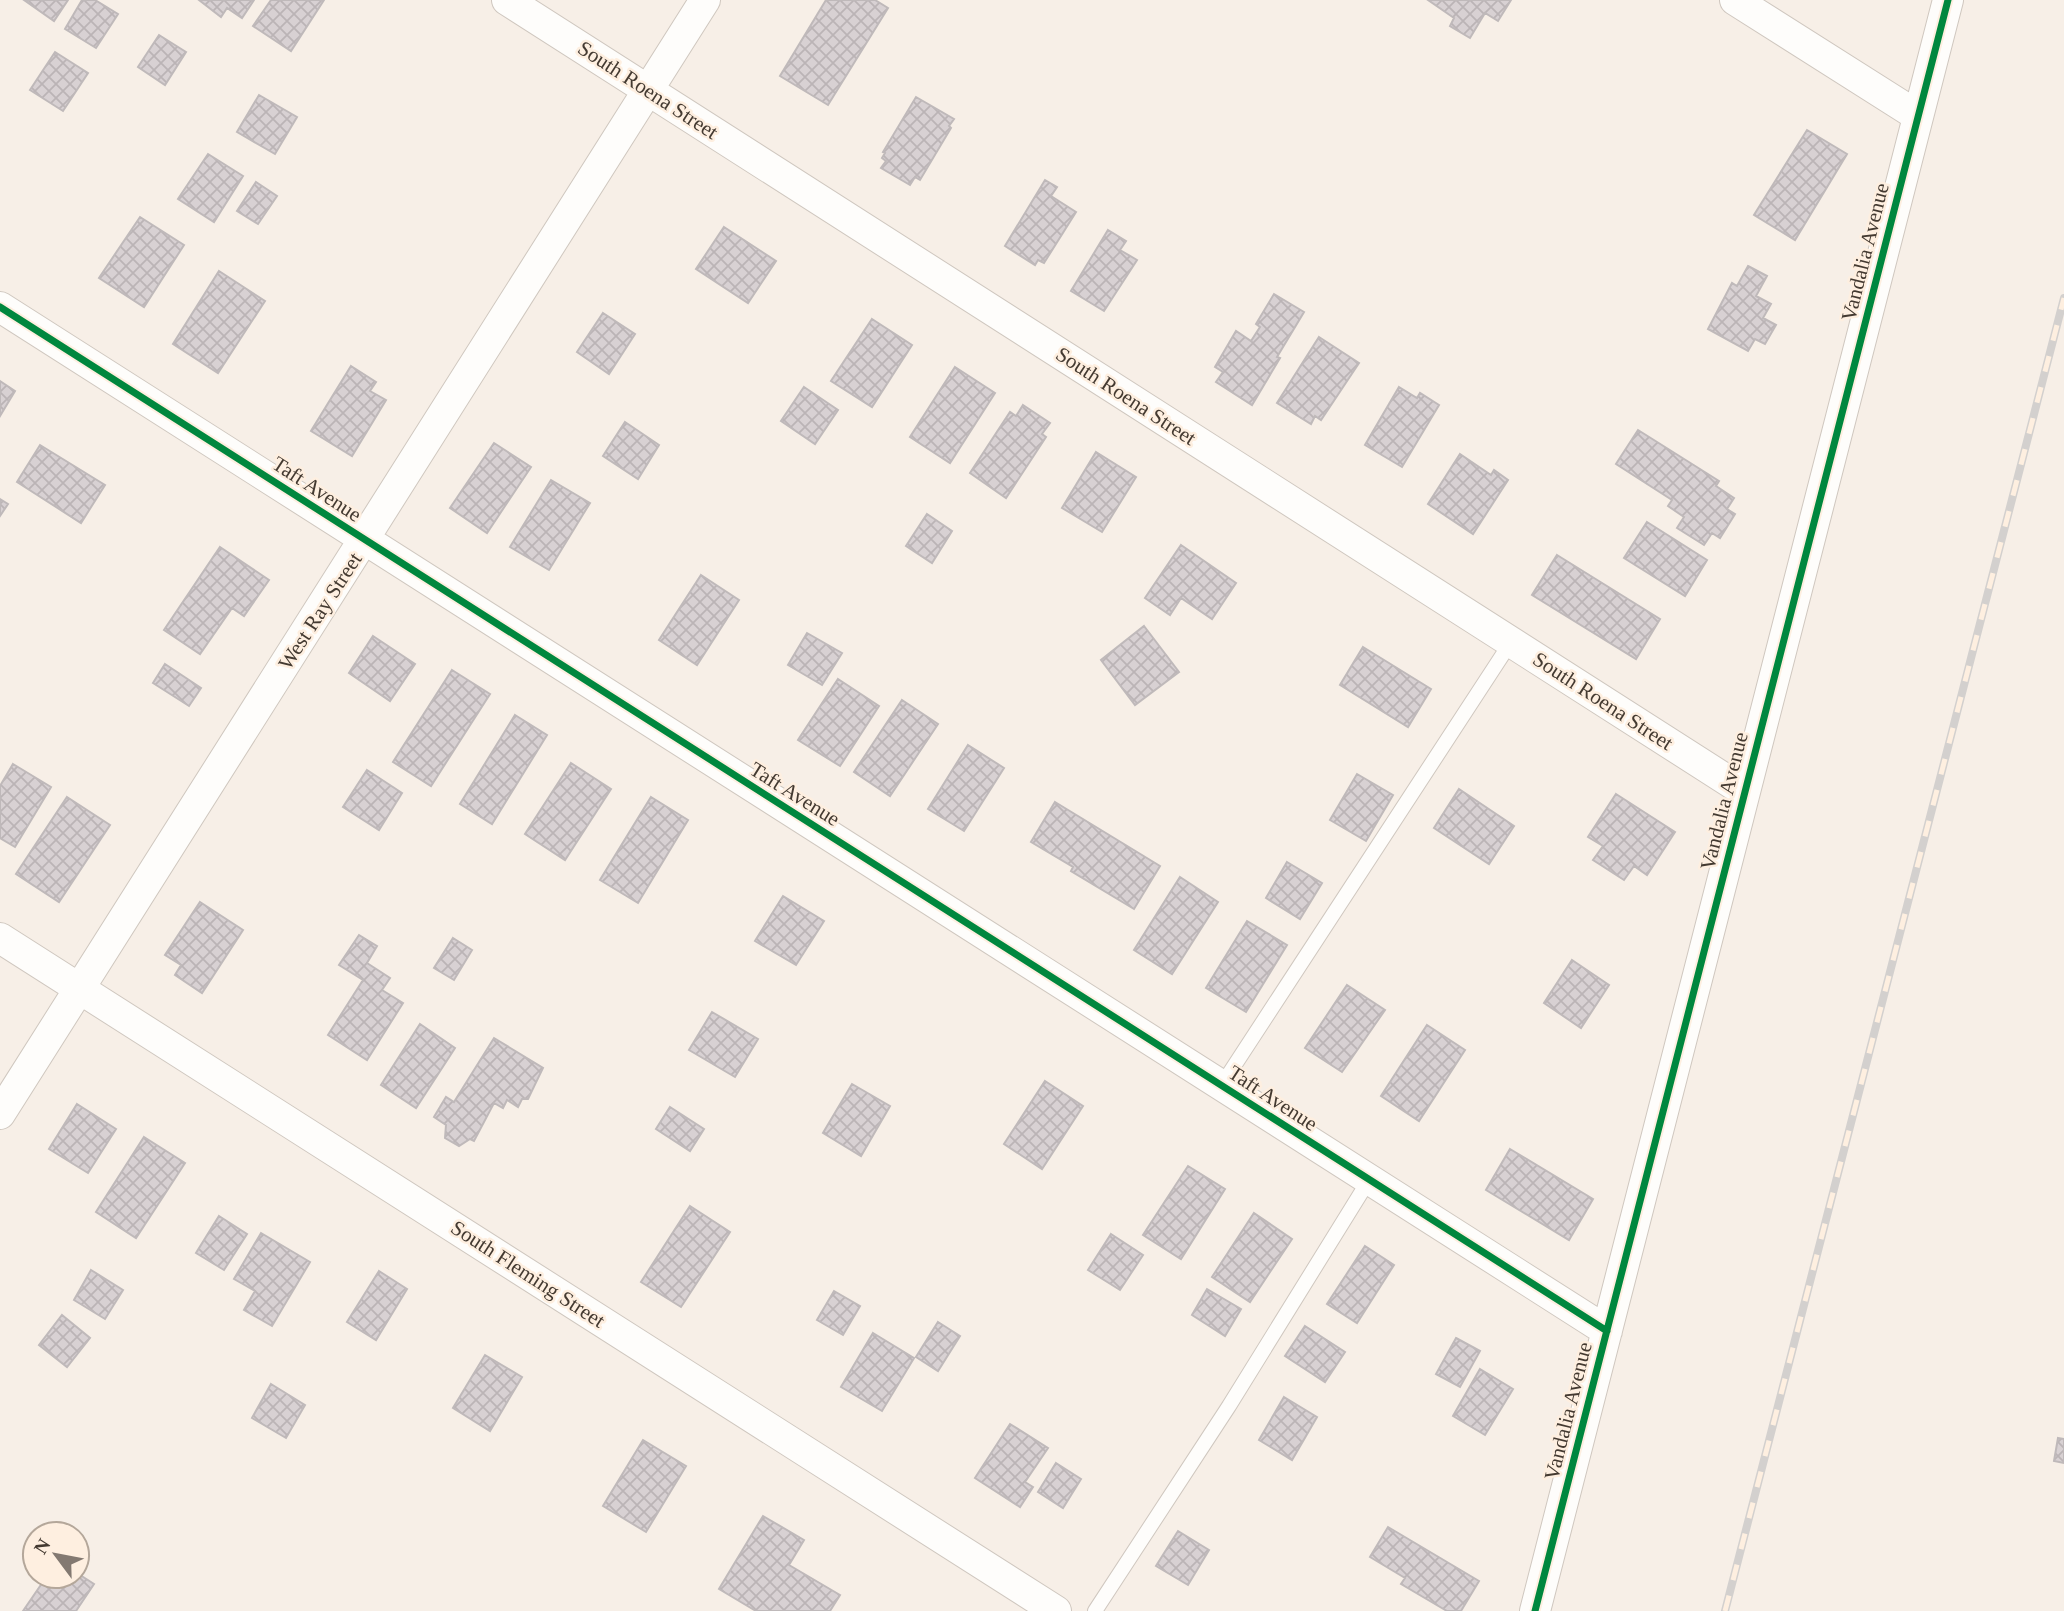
<svg xmlns="http://www.w3.org/2000/svg" width="2064" height="1611" font-family="'Times New Roman',serif">
<style>
.building{fill:url(#building-cross-hatch);stroke:#bfb9ba;stroke-width:2}
.lines{fill:none;stroke-linecap:round;stroke-linejoin:round}
.lane-casing{stroke:#cfc7bf;stroke-width:16}
.street-casing{stroke:#cfc7bf;stroke-width:32}
.lane{stroke:#fefdfb;stroke-width:14}
.street{stroke:#fefdfb;stroke-width:30}
.rail-casing{stroke:#d3d0ce;stroke-width:8}
.rail{stroke:#feefe0;stroke-width:5;stroke-dasharray:16;stroke-linecap:butt}
.cycleway-casing{stroke:#feefe0;stroke-width:11}
.cycleway{stroke:#00873e;stroke-width:7}
.labels{text-anchor:middle;dominant-baseline:central;stroke-width:5;stroke-linejoin:round;paint-order:stroke}
.street-label{font-size:21px;fill:#443a31;stroke:#feefe0}
</style>
<defs>
<pattern id="building-cross-hatch" width="8" height="8" patternUnits="userSpaceOnUse" patternTransform="scale(1.75)"><rect width="8" height="8" fill="#d8d1d3"/><path d="M0 0l8 8M0 8l8-8" fill="none" stroke="#bbb4b6"/></pattern>
</defs>
<rect width="100%" height="100%" fill="#f7efe7"/>
<!-- building -->
<path class="building" d="M 24,0 L 68,0 L 54,21 Z
M 82,0 L 95,0 L 118,14 L 96,48 L 65,29 Z
M 199,0 L 254,0 L 242,18 L 227,8 L 221,17 Z
M 271,0 L 324,0 L 291,51 L 253,26 Z
M 826,0 L 875,0 L 888,8 L 828,105 L 780,76 Z
M 1428,0 L 1511,0 L 1498,21 L 1485,13 L 1470,38 L 1450,26 L 1454,18 Z
M 159,35 L 186,52 L 165,85 L 138,67 Z
M 55,52 L 88,73 L 63,111 L 30,90 Z
M 259,95 L 297,117 L 275,154 L 237,132 Z
M 916,97 L 954,119 L 949,126 L 951,128 L 920,180 L 915,177 L 910,185 L 881,168 L 886,161 L 882,158 L 885,153 L 883,152 Z
M 1807,130 L 1847,154 L 1795,240 L 1754,215 Z
M 208,154 L 243,176 L 214,222 L 178,199 Z
M 1045,180 L 1057,187 L 1051,196 L 1076,212 L 1044,263 L 1038,260 L 1035,265 L 1005,246 Z
M 256,182 L 277,196 L 258,224 L 237,211 Z
M 140,217 L 184,245 L 144,307 L 99,278 Z
M 724,227 L 776,261 L 748,303 L 696,269 Z
M 1108,230 L 1126,241 L 1120,250 L 1137,260 L 1104,311 L 1071,291 Z
M 1748,266 L 1767,276 L 1756,296 L 1771,304 L 1763,318 L 1776,325 L 1765,344 L 1755,339 L 1748,351 L 1708,329 L 1732,283 L 1737,286 Z
M 219,271 L 265,301 L 218,373 L 173,344 Z
M 1274,294 L 1304,312 L 1277,357 L 1280,358 L 1252,405 L 1216,382 L 1223,372 L 1215,367 L 1236,331 L 1251,341 L 1260,327 L 1256,324 Z
M 603,313 L 635,334 L 609,374 L 577,352 Z
M 872,319 L 912,345 L 872,407 L 831,381 Z
M 1319,337 L 1359,363 L 1321,420 L 1315,416 L 1311,424 L 1277,403 Z
M 351,366 L 376,382 L 370,391 L 386,400 L 352,456 L 311,431 Z
M 955,367 L 995,393 L 950,463 L 910,437 Z
M 0,381 L 15,391 L 0,416 Z
M 804,387 L 838,410 L 815,444 L 781,421 Z
M 1399,387 L 1417,398 L 1420,393 L 1439,405 L 1402,467 L 1365,445 Z
M 1023,405 L 1050,423 L 1042,434 L 1046,437 L 1006,498 L 970,473 L 1010,412 L 1016,416 Z
M 625,422 L 659,445 L 638,479 L 603,456 Z
M 1638,430 L 1719,481 L 1716,486 L 1734,498 L 1727,509 L 1735,514 L 1720,538 L 1712,533 L 1704,545 L 1677,528 L 1684,517 L 1668,506 L 1672,500 L 1616,464 Z
M 494,443 L 531,467 L 487,533 L 450,508 Z
M 40,445 L 105,485 L 81,523 L 17,482 Z
M 1096,452 L 1136,477 L 1102,532 L 1062,508 Z
M 1460,454 L 1491,475 L 1494,470 L 1508,480 L 1473,534 L 1428,504 Z
M 551,480 L 590,503 L 549,570 L 510,547 Z
M 0,499 L 8,504 L 0,516 Z
M 927,514 L 952,531 L 932,563 L 906,546 Z
M 1647,522 L 1707,560 L 1685,596 L 1624,558 Z
M 1181,545 L 1236,583 L 1212,619 L 1181,598 L 1170,615 L 1145,598 Z
M 220,547 L 269,580 L 244,616 L 232,608 L 200,654 L 164,630 Z
M 1557,555 L 1660,619 L 1636,659 L 1532,595 Z
M 701,575 L 739,600 L 697,665 L 659,640 Z
M 1144,626 L 1179,672 L 1135,705 L 1101,660 Z
M 807,633 L 842,653 L 822,685 L 788,665 Z
M 373,636 L 415,664 L 390,701 L 349,673 Z
M 1363,647 L 1431,689 L 1408,727 L 1340,685 Z
M 165,664 L 201,688 L 189,706 L 153,683 Z
M 452,670 L 490,694 L 431,786 L 393,762 Z
M 838,679 L 879,706 L 840,766 L 798,740 Z
M 902,700 L 938,724 L 890,796 L 854,772 Z
M 515,715 L 547,735 L 492,824 L 460,804 Z
M 968,745 L 1004,768 L 964,831 L 928,809 Z
M 571,763 L 611,789 L 565,860 L 525,834 Z
M 13,764 L 51,787 L 15,847 L 0,838 L 0,786 Z
M 367,770 L 402,793 L 379,830 L 343,807 Z
M 1357,774 L 1393,795 L 1366,841 L 1330,820 Z
M 1459,789 L 1514,826 L 1489,864 L 1434,828 Z
M 1616,794 L 1675,832 L 1647,875 L 1634,866 L 1624,880 L 1593,860 L 1603,846 L 1588,837 Z
M 67,797 L 110,825 L 59,902 L 16,874 Z
M 651,797 L 688,820 L 638,903 L 600,880 Z
M 1055,802 L 1160,866 L 1134,909 L 1071,871 L 1073,867 L 1031,842 Z
M 1287,862 L 1322,883 L 1300,919 L 1266,898 Z
M 1180,877 L 1218,902 L 1172,974 L 1134,950 Z
M 783,896 L 824,921 L 796,965 L 755,941 Z
M 200,902 L 243,930 L 202,993 L 175,975 L 181,965 L 165,955 Z
M 1247,921 L 1287,945 L 1246,1012 L 1206,988 Z
M 359,935 L 377,946 L 367,963 L 390,978 L 382,990 L 403,1003 L 367,1060 L 328,1035 L 363,980 L 339,965 Z
M 453,938 L 472,950 L 454,980 L 434,968 Z
M 1572,960 L 1609,985 L 1581,1028 L 1544,1003 Z
M 1347,985 L 1385,1010 L 1342,1072 L 1305,1048 Z
M 712,1012 L 758,1039 L 735,1077 L 689,1050 Z
M 420,1024 L 455,1048 L 416,1108 L 381,1085 Z
M 1427,1025 L 1465,1050 L 1419,1121 L 1381,1096 Z
M 494,1038 L 543,1068 L 528,1099 L 522,1099 L 518,1107 L 507,1100 L 503,1108 L 494,1103 L 474,1141 L 470,1139 L 459,1146 L 445,1138 L 446,1125 L 434,1117 L 446,1097 L 454,1102 Z
M 1045,1081 L 1083,1106 L 1042,1169 L 1004,1144 Z
M 852,1084 L 890,1106 L 861,1156 L 823,1133 Z
M 77,1104 L 116,1129 L 88,1173 L 49,1149 Z
M 670,1107 L 704,1129 L 690,1151 L 656,1129 Z
M 144,1137 L 185,1163 L 136,1238 L 96,1212 Z
M 1510,1149 L 1593,1199 L 1569,1240 L 1486,1190 Z
M 1188,1166 L 1225,1189 L 1181,1259 L 1143,1235 Z
M 690,1206 L 730,1232 L 681,1307 L 641,1282 Z
M 1254,1213 L 1292,1239 L 1250,1302 L 1212,1277 Z
M 219,1216 L 247,1234 L 224,1270 L 196,1253 Z
M 261,1233 L 310,1262 L 272,1326 L 244,1310 L 255,1291 L 234,1279 Z
M 1111,1234 L 1143,1255 L 1120,1290 L 1088,1270 Z
M 1365,1246 L 1394,1265 L 1357,1323 L 1327,1304 Z
M 91,1270 L 123,1290 L 105,1319 L 74,1300 Z
M 379,1271 L 407,1289 L 376,1340 L 347,1322 Z
M 1207,1289 L 1241,1309 L 1225,1336 L 1192,1315 Z
M 834,1291 L 860,1306 L 843,1335 L 817,1320 Z
M 62,1315 L 90,1338 L 67,1367 L 39,1345 Z
M 938,1322 L 960,1336 L 938,1371 L 916,1357 Z
M 1305,1326 L 1345,1352 L 1325,1382 L 1285,1356 Z
M 873,1333 L 914,1358 L 882,1411 L 841,1387 Z
M 1456,1338 L 1480,1351 L 1460,1387 L 1436,1374 Z
M 485,1355 L 522,1377 L 490,1431 L 453,1408 Z
M 1480,1369 L 1513,1389 L 1485,1435 L 1453,1416 Z
M 271,1384 L 305,1405 L 286,1438 L 252,1418 Z
M 1284,1397 L 1317,1417 L 1292,1460 L 1259,1440 Z
M 1010,1424 L 1048,1448 L 1025,1482 L 1033,1487 L 1020,1507 L 975,1478 Z
M 2058,1438 L 2064,1439 L 2064,1463 L 2054,1461 Z
M 643,1440 L 686,1466 L 646,1532 L 603,1506 Z
M 1056,1463 L 1081,1479 L 1063,1508 L 1038,1492 Z
M 763,1516 L 804,1540 L 789,1565 L 840,1595 L 830,1611 L 756,1611 L 719,1589 Z
M 1388,1527 L 1479,1581 L 1461,1611 L 1447,1611 L 1401,1584 L 1405,1578 L 1370,1557 Z
M 1178,1531 L 1209,1550 L 1188,1585 L 1156,1566 Z
M 77,1573 L 94,1584 L 76,1611 L 23,1611 L 47,1576 L 77,1576 Z"/>
<g class="lines">
<!-- lane casing -->
<g class="lane-casing">
<path id="lane" d="M 1221,1086 L 1511,642
M 1095,1611 L 1229,1406 L 1369,1180"/>
</g>
<!-- street casing -->
<g class="street-casing">
<path id="street" d="M 507,0 L 1744,791
M 1735,0 L 1918,116
M 0,307 L 1607,1331
M 0,938 L 1056,1611
M 0,1114 L 705,0
M 1535,1611 L 1948,0"/>
</g>
<!-- lane -->
<use href="#lane" class="lane"/>
<!-- street -->
<use href="#street" class="street"/>
<!-- rail casing -->
<g class="rail-casing">
<path id="rail" d="M 1725,1611 L 2064,298"/>
</g>
<!-- rail -->
<use href="#rail" class="rail"/>
<!-- cycleway casing -->
<g class="cycleway-casing">
<path id="cycleway" d="M 0,307 L 1607,1331
M 1535,1611 L 1948,0"/>
</g>
<!-- cycleway -->
<use href="#cycleway" class="cycleway"/>
</g>
<g class="labels">
<!-- street labels -->
<g class="street-label">
<text transform="translate(648 90) rotate(33)">South Roena Street</text>
<text transform="translate(1865 252) rotate(-76)">Vandalia Avenue</text>
<text transform="translate(1126 396) rotate(33)">South Roena Street</text>
<text transform="translate(317 489) rotate(33)">Taft Avenue</text>
<text transform="translate(320 611) rotate(-57)">West Ray Street</text>
<text transform="translate(1603 701) rotate(33)">South Roena Street</text>
<text transform="translate(795 794) rotate(32)">Taft Avenue</text>
<text transform="translate(1724 801) rotate(-76)">Vandalia Avenue</text>
<text transform="translate(1273 1098) rotate(33)">Taft Avenue</text>
<text transform="translate(528 1274) rotate(33)">South Fleming Street</text>
<text transform="translate(1568 1411) rotate(-76)">Vandalia Avenue</text>
</g>
</g>
<!-- north arrow -->
<g transform="translate(56 1555) rotate(302)"><circle r="33" fill="#feefe0" stroke="#b4a79a" stroke-width="2"/>
<path d="M0-5L12 26L0 18L-12 26Z" fill="#837971"/>
<text y="-10" font-size="19" font-weight="bold" text-anchor="middle" fill="#443a31">N</text>
</g>
</svg>
